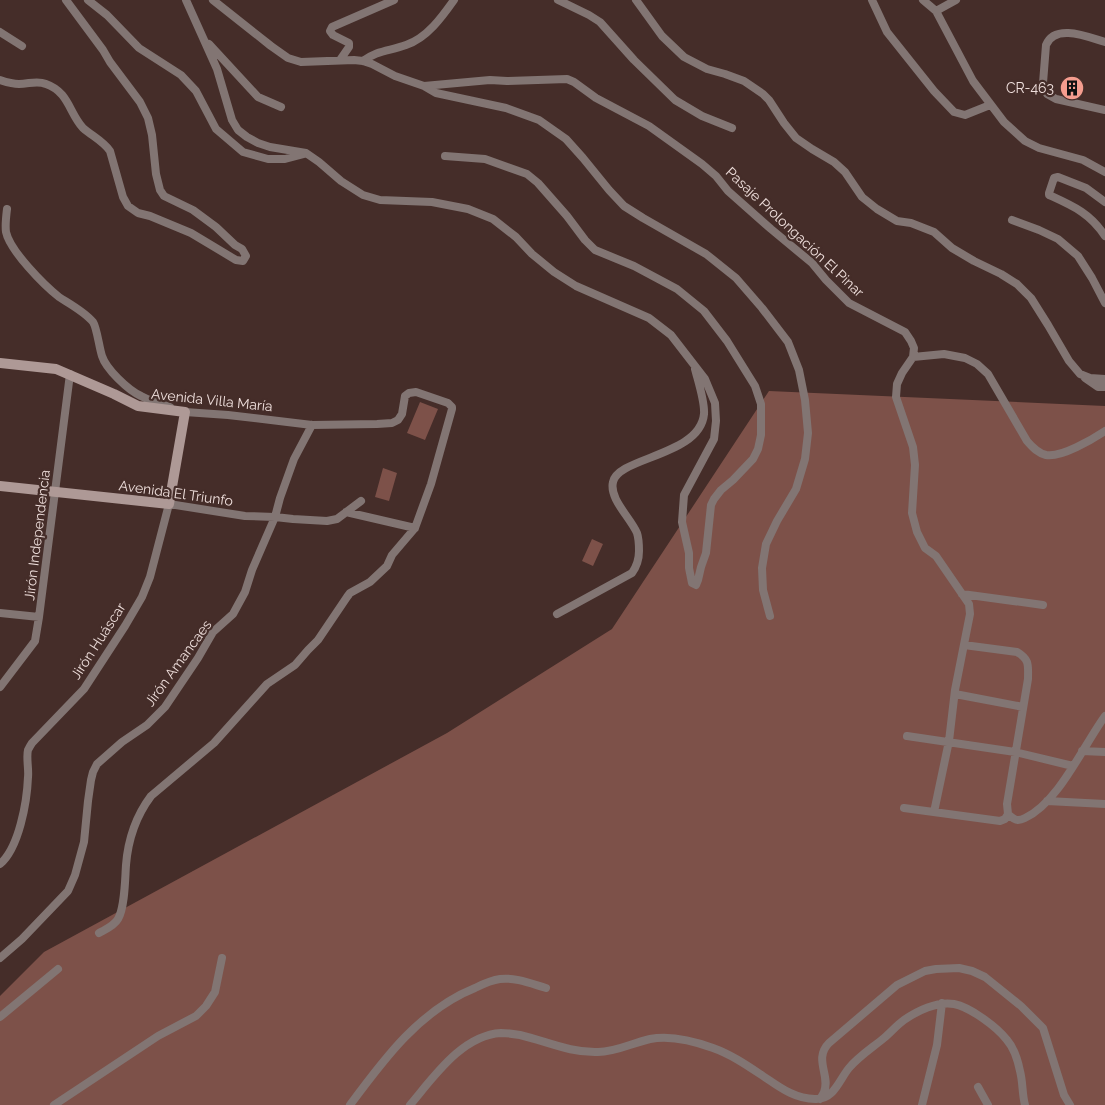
<svg xmlns="http://www.w3.org/2000/svg" width="1105" height="1105" font-family="Raleway,sans-serif">
<style>
.green{fill:#7d5149}
.lines{fill:none;stroke-linecap:round;stroke-linejoin:round}
.street{stroke:#827573;stroke-width:8}
.secondary{stroke:#ae9996;stroke-width:10}
.labels{text-anchor:middle;dominant-baseline:central;stroke-width:4.5;stroke-linejoin:round;paint-order:stroke}
.poi-label{font-size:14px;fill:#efdfdc;stroke:#452d29;text-anchor:end}
.street-label{font-size:14px;fill:#efdfdc;stroke:#452d29}
</style>
<rect width="100%" height="100%" fill="#452d29"/>
<!-- green -->
<path class="green" d="M 769,391 L 1105,406 L 1105,1105 L 0,1105 L 0,996 L 44,952 L 447,733 L 612,629 Z
M 420,402 L 438,409 L 425,440 L 407,433 Z
M 383,468 L 397,473 L 389,501 L 375,497 Z
M 592,539 L 603,544 L 593,566 L 582,561 Z"/>
<g class="lines">
<!-- street -->
<path class="street" d="M 88,0 L 107,15 L 139,48 L 181,75 L 196,91 L 216,129 L 243,152 L 268,159 L 285,159 L 304,154
M 186,0 L 217,69 L 232,120 L 238,130 L 247,137 L 258,143 L 270,147 L 306,153 L 319,162 L 341,181 L 363,195 L 380,200 L 432,202 L 468,209 L 493,219 L 516,237 L 532,254 L 554,272 L 576,286 L 649,318 L 671,335 L 705,379 L 715,403 L 716,421 L 714,439 L 684,495 L 682,522 L 689,553 L 689,568 L 692,583 L 696,585 L 698,580 L 701,567 L 706,553 L 711,505 L 714,499 L 721,490 L 733,480 L 753,459 L 758,449 L 761,435 L 761,404 L 755,386 L 727,341 L 704,311 L 677,289 L 634,266 L 595,250 L 585,240 L 567,216 L 538,183 L 527,174 L 485,159 L 445,156
M 213,0 L 271,46 L 288,58 L 301,62 L 354,60 L 363,61 L 372,64 L 395,76 L 424,86 L 490,80 L 507,81 L 567,79 L 574,82 L 596,98 L 649,126 L 702,164 L 716,176 L 728,191 L 771,229 L 812,263 L 826,280 L 849,303 L 905,332 L 911,341 L 914,348 L 913,357 L 902,373 L 897,384 L 896,397 L 913,447 L 915,465 L 912,513 L 917,532 L 925,548 L 936,556 L 969,604 L 970,614 L 955,690 L 949,741 L 934,812
M 558,0 L 589,15 L 600,22 L 634,60 L 675,100 L 702,116 L 732,128
M 636,0 L 662,36 L 684,57 L 707,69 L 725,74 L 744,81 L 763,94 L 769,100 L 784,123 L 796,138 L 812,149 L 834,162 L 845,172 L 862,197 L 877,209 L 897,221 L 911,223 L 934,232 L 952,248 L 974,261 L 1001,274 L 1017,284 L 1031,298 L 1048,325 L 1069,361 L 1080,374 L 1090,378 L 1105,379
M 872,0 L 887,32 L 934,91 L 954,112 L 965,115 L 990,105
M 923,0 L 936,11 L 973,81 L 1004,122 L 1025,141 L 1039,148 L 1083,160 L 1105,172
M 936,11 L 956,0
M 0,32 L 22,46
M 1105,42 C 1088,37 1055,23 1046,45 L 1043,83 L 1047,94 L 1056,99 L 1105,110
M 209,44 L 258,97 L 281,107
M 340,60 L 349,47 L 349,43 L 333,35 L 330,31 L 332,27 L 394,0
M 363,61 C 377,50 390,51 406,45 C 427,38 442,17 454,0
M 0,80 C 6,82 13,84 19,84 C 29,84 37,80 46,84 C 69,92 69,113 83,128 C 92,136 103,141 110,151 L 123,197 L 128,206 L 138,213 L 150,216 L 191,233 L 236,260 L 243,261 L 246,256 L 242,249 L 235,245 L 216,227 L 193,210 L 164,196 L 160,190 L 156,174 L 152,135 L 148,118 L 140,102 L 110,62 L 103,50 L 66,0
M 424,86 L 436,93 L 506,108 L 539,120 L 566,139 L 583,158 L 609,190 L 624,206 L 643,218 L 706,254 L 736,278 L 762,308 L 788,342 L 799,370 L 805,400 L 808,433 L 805,459 L 796,489 L 777,521 L 766,544 L 762,568 L 763,590 L 770,616
M 1105,202 L 1086,188 L 1058,177 L 1054,178 L 1049,193 L 1049,195 C 1073,206 1090,213 1105,236
M 7,209 C 6,217 5,225 6,232 C 10,251 44,285 59,297 C 70,304 85,312 93,322 C 97,328 99,347 102,356 C 106,369 128,390 141,396 C 150,401 160,404 170,407
M 1012,220 L 1039,230 L 1058,239 L 1078,256 L 1092,278 L 1105,303
M 913,357 L 944,354 L 965,358 L 977,364 L 988,374 L 1027,441 C 1033,448 1038,453 1046,455 C 1061,458 1093,439 1105,431
M 1085,378 L 1098,387 L 1105,387
M 346,512 L 415,528
M 962,594 L 1043,605
M 0,613 L 39,617
M 557,614 L 632,573 C 637,566 639,560 639,551 C 639,545 639,539 637,533 C 630,517 609,499 613,482 C 618,457 700,456 704,414 C 705,402 698,381 695,369
M 964,645 L 1017,652 C 1030,660 1028,665 1028,679 L 1007,804 L 1008,814 C 1011,817 1014,820 1018,820 C 1020,820 1023,819 1025,818 C 1059,802 1083,746 1105,716
M 0,687 L 35,641 L 39,617 L 70,374
M 955,694 L 1023,707
M 907,736 L 1015,752 L 1073,766
M 1082,751 L 1105,752
M 1047,801 L 1105,804
M 904,808 L 1000,821 L 1005,819 L 1008,814
M 0,864 C 19,848 27,802 28,777 C 29,770 26,757 28,750 C 29,748 30,746 32,743 L 84,689 L 125,626 L 142,597 L 150,577 L 169,504 L 245,516 L 275,517 L 293,519 L 327,521 L 337,519 L 361,501
M 99,933 C 106,929 114,926 118,919 C 125,907 125,879 126,865 C 128,840 136,816 151,796 L 214,743 L 267,684 L 295,665 L 308,650 L 318,640 L 347,597 L 350,593 L 370,582 L 387,566 L 392,555 L 415,528 L 431,484 L 452,409 L 452,407 L 448,403 L 416,392 L 409,393 L 405,396 L 402,414 L 398,420 L 392,423 L 377,424 L 312,425 L 228,415 L 185,412 L 181,411
M 0,958 L 22,939 L 68,891 L 75,875 L 84,842 L 88,801 L 91,780 L 93,772 L 97,764 L 122,742 L 147,725 L 165,707 L 198,658 L 213,632 L 233,614 L 245,592 L 252,570 L 275,517 L 280,498 L 294,459 L 312,425
M 0,1017 L 58,969
M 978,1087 L 988,1105
M 820,1099 C 821,1097 823,1095 824,1092 C 831,1076 813,1059 829,1043 L 897,985 L 925,971 L 936,969 L 959,968 L 972,971 L 985,977 L 1021,1006 L 1043,1028 L 1064,1095 L 1070,1105
M 54,1105 L 158,1036 L 196,1016 L 206,1006 L 215,992 L 222,958
M 350,1105 C 384,1059 420,1010 475,988 C 483,984 491,980 500,979 C 515,977 532,984 546,988
M 410,1105 C 433,1078 462,1035 501,1033 C 506,1033 514,1034 520,1035 C 546,1041 570,1053 598,1052 C 616,1052 632,1043 650,1039 C 670,1035 694,1041 713,1048 C 730,1054 745,1064 760,1074 C 777,1085 793,1099 815,1099 C 834,1100 839,1080 849,1068 C 859,1056 872,1048 884,1038 C 891,1032 897,1025 904,1020 C 917,1011 937,1001 954,1004 C 970,1007 997,1027 1007,1040 C 1014,1048 1018,1061 1020,1071 C 1023,1082 1022,1094 1025,1105
M 922,1105 L 937,1045 L 942,1003"/>
<!-- secondary -->
<path class="secondary" d="M 0,363 L 56,369 L 114,394 L 138,406 L 185,412 L 169,504 L 0,486"/>
</g>
<!-- icons -->
<defs>
<g id="building-disc" transform="scale(1.25)"><circle r="9.5" fill="#f59d8f" stroke="#452d29"/><path d="M-4-6H4V6H1V3H-1V6H-4ZM-2.5-4.3h1.7v1.8h-1.7ZM.8-4.3h1.7v1.8H.8ZM-2.5-1h1.7V.8h-1.7ZM.8-1h1.7V.8H.8Z" fill="#111"/></g>
</defs>
<g fill-rule="evenodd">
<use href="#building-disc" x="1072" y="88"/>
</g>
<g class="labels">
<!-- poi labels -->
<g class="poi-label">
<text x="1054" y="88">CR-463</text>
</g>
<!-- street labels -->
<g class="street-label">
<text transform="translate(795 232) rotate(43)">Pasaje Prolongación El Pinar</text>
<text transform="translate(212 400) rotate(6)">Avenida Villa María</text>
<text transform="translate(176 493) rotate(8)">Avenida El Triunfo</text>
<text transform="translate(37 535) rotate(-83)">Jirón Independencia</text>
<text transform="translate(98 641) rotate(-57)">Jirón Huáscar</text>
<text transform="translate(178 663) rotate(-54)">Jirón Amancaes</text>
</g>
</g>
</svg>
